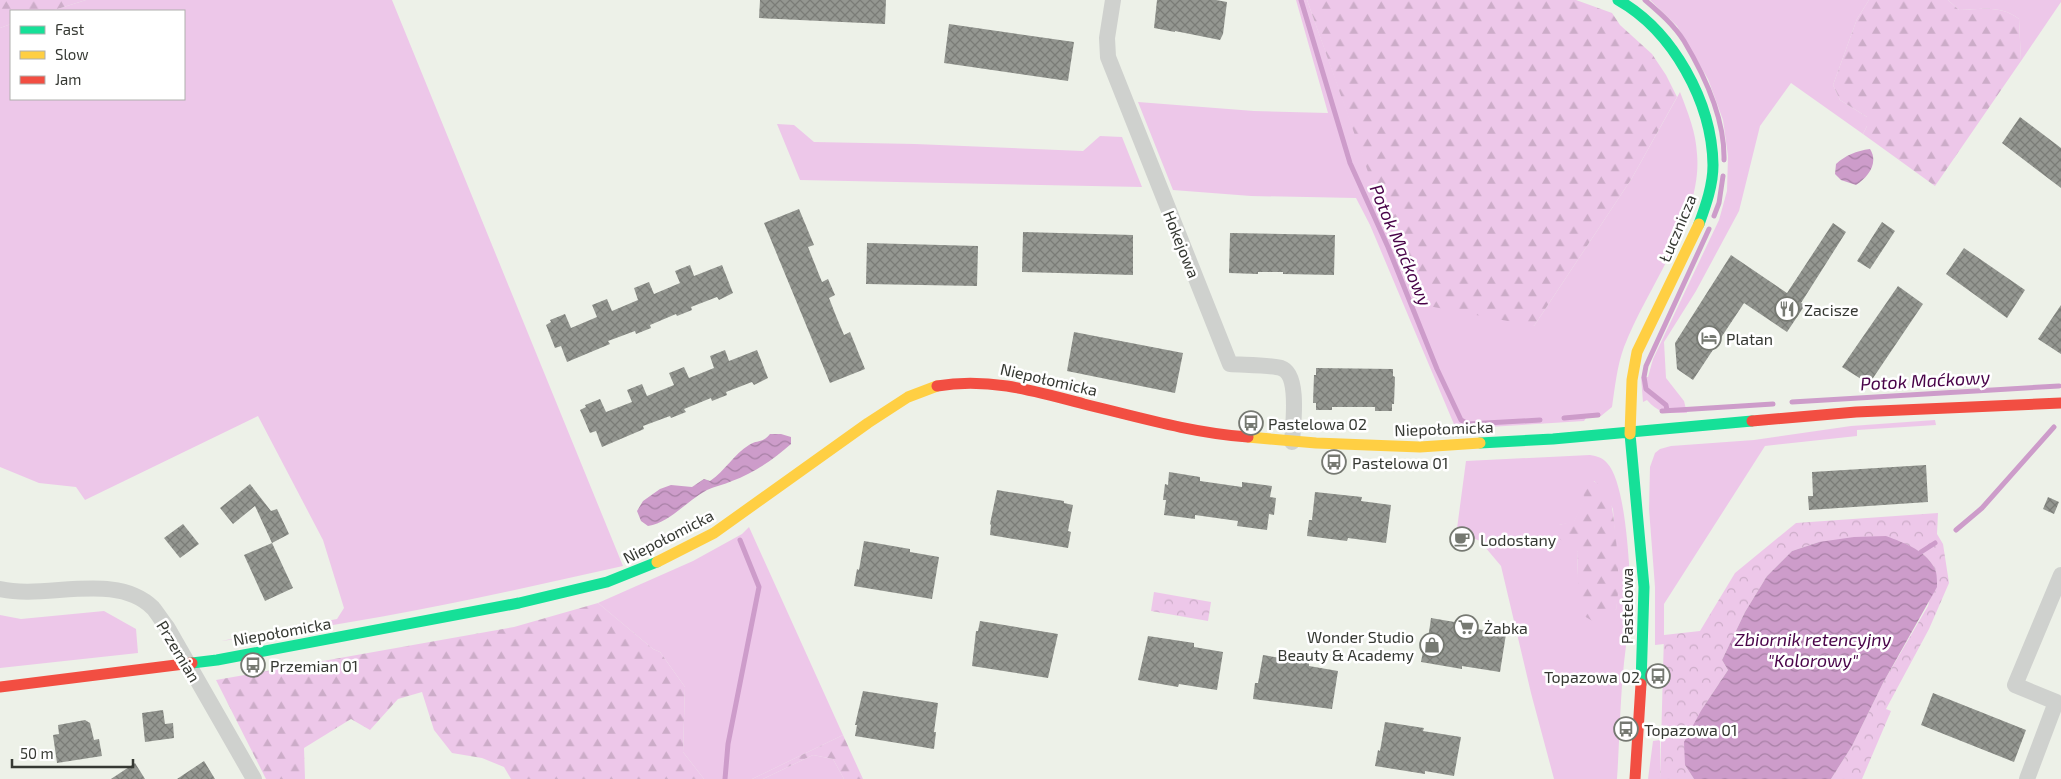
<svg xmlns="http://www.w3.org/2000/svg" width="2061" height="779" font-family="'Exo 2',sans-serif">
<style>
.green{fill:#edc7e9;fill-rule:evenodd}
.forest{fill:url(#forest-firs)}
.park{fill:url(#park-crowns)}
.water{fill:url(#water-waves)}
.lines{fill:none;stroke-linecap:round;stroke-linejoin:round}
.stream{stroke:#cd9cca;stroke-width:5}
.building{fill:url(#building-cross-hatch)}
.street{stroke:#cfd1ce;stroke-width:16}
.fast{stroke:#16e098;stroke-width:11}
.slow{stroke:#ffcf43;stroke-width:11}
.jam{stroke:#f24e42;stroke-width:11}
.labels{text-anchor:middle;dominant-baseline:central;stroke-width:5;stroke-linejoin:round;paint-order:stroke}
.street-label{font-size:16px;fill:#363933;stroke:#fff}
.poi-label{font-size:16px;fill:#363933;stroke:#fff;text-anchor:start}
.water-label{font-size:18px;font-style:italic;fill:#490449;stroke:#fff}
</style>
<defs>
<pattern id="forest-firs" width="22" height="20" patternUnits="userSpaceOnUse" patternTransform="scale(1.25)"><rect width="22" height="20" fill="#edc7e9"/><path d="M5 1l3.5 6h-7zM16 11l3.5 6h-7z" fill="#ccacc8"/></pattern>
<pattern id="park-crowns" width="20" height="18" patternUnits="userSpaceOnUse" patternTransform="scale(1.25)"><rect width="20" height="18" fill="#edc7e9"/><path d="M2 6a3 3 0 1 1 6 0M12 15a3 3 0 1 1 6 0" fill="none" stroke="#ccacc8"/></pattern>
<pattern id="water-waves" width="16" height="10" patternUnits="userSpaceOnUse" patternTransform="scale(1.25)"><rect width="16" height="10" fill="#cd9cca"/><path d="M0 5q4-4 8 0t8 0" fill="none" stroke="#a780a5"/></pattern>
<pattern id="building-cross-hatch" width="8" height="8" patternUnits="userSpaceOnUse" patternTransform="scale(1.25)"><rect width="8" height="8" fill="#949791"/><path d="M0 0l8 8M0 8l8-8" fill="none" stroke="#7a7c77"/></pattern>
</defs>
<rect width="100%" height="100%" fill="#edf1e8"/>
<!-- green -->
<path class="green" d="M 86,0 L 392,0 L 623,566 C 490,596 357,625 221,641 L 337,619 L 344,608 L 323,540 L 258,416 L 85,500 L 76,487 L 39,483 L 0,467 L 0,28 L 11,24 L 11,99 L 184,99 L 184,11 L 51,11 Z
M 1296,0 L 1307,0 L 1385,217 L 1534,326 L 1632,178 L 1680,92 C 1688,113 1696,132 1697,154 C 1703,217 1646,289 1624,347 C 1617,366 1615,387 1612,407 L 1601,416 L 1586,418 L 1584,421 L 1456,429 L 1370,225 L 1356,198 L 1251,196 L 1173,190 L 1138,102 L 1254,111 L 1328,113 Z
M 1650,0 L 1869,0 L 1857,19 L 1833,85 L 1840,100 L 1867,117 L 1867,126 L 1863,134 L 1791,83 L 1760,126 L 1739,211 L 1696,291 L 1664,342 L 1666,378 L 1684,401 L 1687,413 C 1669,413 1660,415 1647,400 L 1643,402 L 1641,377 L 1648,377 L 1653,359 L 1719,220 L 1727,191 L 1728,156 L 1723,120 L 1708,79 L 1677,26 Z
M 1948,0 L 2061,0 L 2061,2 L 2021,61 L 2019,19 C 2002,5 1979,9 1959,10 Z
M 777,124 L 794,125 L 814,142 L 915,144 L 1083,151 L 1100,136 L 1122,137 L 1142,187 L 800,180 Z
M 1935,420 L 1936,425 L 1857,430 L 1857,436 L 1765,446 L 1664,604 L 1664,644 L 1655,645 L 1655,587 L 1649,509 L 1650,467 L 1655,453 L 1660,449 L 1671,446 L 1754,440 L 1851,426 Z
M 1590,455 C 1597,456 1603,458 1607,463 C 1628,484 1631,589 1631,620 C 1631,629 1627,637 1626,646 C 1620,690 1620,735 1617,779 L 1554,779 L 1531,693 L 1501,566 L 1480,541 L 1466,535 L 1456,536 L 1466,461 ZM 1594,481 L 1603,490 L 1613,509 L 1618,582 L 1616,610 L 1577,576 L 1578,552 L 1559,525 L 1574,522 Z
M 749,527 L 843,735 L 752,779 L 704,779 L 683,752 L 685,687 L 660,652 L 653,649 L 598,603 L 693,561 L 742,534 Z
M 104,611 L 136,629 L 138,653 L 0,668 L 0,615 L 21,619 Z
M 1660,740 L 1660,779 L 1648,779 L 1653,741 Z
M 813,755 L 833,759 L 844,779 L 763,779 Z"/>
<!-- forest -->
<path class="forest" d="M 0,0 L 86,0 L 51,11 L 11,11 L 11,24 L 0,28 Z
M 1307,0 L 1576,0 L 1612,13 L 1620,25 L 1652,54 L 1666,75 L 1677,97 L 1632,178 L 1534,326 L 1418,304 L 1368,172 Z
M 1869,0 L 1948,0 L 1959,10 C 1980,9 2002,5 2019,19 L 2021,61 L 1935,186 L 1863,134 L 1867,126 L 1867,117 L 1840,100 L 1833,85 L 1857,19 Z
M 1590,480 C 1598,482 1602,489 1609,492 C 1615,518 1622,583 1616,609 C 1615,614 1608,619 1605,624 L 1596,623 L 1584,616 L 1577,576 L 1578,552 L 1557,537 L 1559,525 L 1574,521 L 1584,500 L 1583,489 Z
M 598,603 L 653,649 L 660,652 L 685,687 L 683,752 L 704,779 L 511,779 L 504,767 L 482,758 L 452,753 L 434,730 L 422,692 L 398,699 L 370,730 L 351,719 L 304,748 L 305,779 L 266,779 L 216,680 L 514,627 Z
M 843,735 L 863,779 L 844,779 L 833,759 L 813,755 L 763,779 L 752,779 Z"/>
<!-- park -->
<path class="park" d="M 1938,513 L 1937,534 L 1943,544 L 1949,583 L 1929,629 L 1886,709 L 1891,711 L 1862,779 L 1831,779 L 1852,746 L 1883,683 L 1928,606 L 1936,572 L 1930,561 L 1921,552 L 1819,542 L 1792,551 L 1767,576 L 1745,612 L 1722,660 L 1728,670 L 1702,709 L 1685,765 L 1694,779 L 1660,779 L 1664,635 L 1700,631 L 1735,573 L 1796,523 Z
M 1154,592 L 1211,602 L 1208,621 L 1151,611 Z"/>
<!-- water -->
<path class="water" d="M 1870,149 C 1879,163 1868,177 1856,185 L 1841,180 L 1835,174 L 1836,164 C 1846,155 1856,151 1870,149 Z
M 770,434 L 781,434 L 791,437 L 791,444 C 774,459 754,473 732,481 C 724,485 715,486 707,490 C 686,501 671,522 648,526 L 641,521 L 637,511 L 643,501 L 660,489 L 671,485 L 692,487 L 704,479 L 710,481 C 725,471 734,454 749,445 C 758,439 762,444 770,434 Z
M 1886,536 C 1904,543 1929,551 1936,572 C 1937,576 1937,583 1937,587 L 1883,683 L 1852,746 L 1831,779 L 1694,779 L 1685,765 L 1684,742 L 1702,709 L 1728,670 L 1722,660 L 1745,612 L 1767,576 L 1792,551 L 1819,542 L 1854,537 Z"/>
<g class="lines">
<!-- stream -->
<path class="stream" d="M 1301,0 L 1350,163 L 1388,247 L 1437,369 L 1461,420 L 1468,424 L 1540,420
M 1645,0 C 1659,12 1674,25 1684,41 C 1705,76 1725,120 1724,160
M 1714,216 L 1719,203 L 1723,176
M 1792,402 L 2059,386
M 1667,410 L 1666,405 L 1646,389 L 1644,377 L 1646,366 L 1709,229
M 1662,411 L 1773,404
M 1564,418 L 1598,415
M 1956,530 L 1982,508 L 2054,427
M 1921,552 L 1935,543
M 725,779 L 728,744 L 759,587 L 740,540"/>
</g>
<!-- building -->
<path class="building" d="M 760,0 L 886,0 L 885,24 L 759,18 Z
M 1157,0 L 1216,0 L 1227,2 L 1223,34 L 1220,40 L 1175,31 L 1175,32 L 1154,28 Z
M 949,24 L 1074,42 L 1068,81 L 944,63 Z
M 2020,117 L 2061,148 L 2061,188 L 2002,143 Z
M 799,209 L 814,245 L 808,247 L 822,282 L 828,279 L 835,295 L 829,298 L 836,316 L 844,335 L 850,332 L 865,369 L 830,383 L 764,223 Z
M 1882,222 L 1895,231 L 1870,269 L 1857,261 Z
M 1833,223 L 1846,232 L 1801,303 L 1805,305 L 1787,332 L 1744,303 L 1693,380 L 1677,369 L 1675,343 L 1731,255 L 1787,293 Z
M 1023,232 L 1133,235 L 1133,275 L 1022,272 Z
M 1230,233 L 1335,235 L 1334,275 L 1283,274 L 1283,272 L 1258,272 L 1258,274 L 1229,273 Z
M 867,243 L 978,246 L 977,286 L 866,284 Z
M 1964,248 L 2025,290 L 2007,318 L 1946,274 Z
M 690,265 L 694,276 L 722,265 L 733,293 L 719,300 L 717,297 L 691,307 L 692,310 L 677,316 L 676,314 L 650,325 L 651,328 L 636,334 L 635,331 L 608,341 L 610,344 L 567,362 L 561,346 L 555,348 L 546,325 L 551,322 L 550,320 L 565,314 L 571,328 L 597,317 L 592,305 L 607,299 L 612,311 L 638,300 L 634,288 L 649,282 L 654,294 L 680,283 L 675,271 Z
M 1898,286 L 1923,304 L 1869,384 L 1842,367 Z
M 2061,305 L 2061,354 L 2038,339 Z
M 1074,332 L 1183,353 L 1175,393 L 1067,371 Z
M 725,350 L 729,361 L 757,350 L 768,378 L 754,385 L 752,382 L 726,392 L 727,395 L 712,401 L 711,398 L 684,409 L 686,412 L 671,418 L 670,416 L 643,426 L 644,429 L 602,447 L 596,431 L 590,433 L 580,410 L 586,407 L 585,405 L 600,399 L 606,412 L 632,402 L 627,390 L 642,384 L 647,396 L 674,385 L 669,373 L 684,367 L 689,378 L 714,368 L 710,356 Z
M 1316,368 L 1393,369 L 1393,376 L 1395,377 L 1394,404 L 1392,404 L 1392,411 L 1375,411 L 1375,407 L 1332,407 L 1332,410 L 1316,410 L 1316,403 L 1313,403 L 1314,375 L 1316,375 Z
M 1926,465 L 1928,502 L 1809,510 L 1808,496 L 1813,496 L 1812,472 Z
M 1169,472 L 1200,477 L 1200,481 L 1242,487 L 1242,482 L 1272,486 L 1270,497 L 1276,498 L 1274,515 L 1269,514 L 1267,530 L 1237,526 L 1238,521 L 1195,515 L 1195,519 L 1164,515 L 1166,500 L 1163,500 L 1165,484 L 1168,485 Z
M 250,484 L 271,511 L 277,509 L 289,534 L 272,543 L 293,588 L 265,601 L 244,555 L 272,543 L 255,506 L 233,524 L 220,508 Z
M 997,490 L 1064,501 L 1064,503 L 1073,505 L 1068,531 L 1071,532 L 1068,548 L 990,535 L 991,525 L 990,524 Z
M 1315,492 L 1362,497 L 1361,501 L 1391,505 L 1386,543 L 1348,538 L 1347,541 L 1307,536 L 1309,520 L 1312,520 Z
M 2048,497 L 2059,502 L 2054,514 L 2043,509 Z
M 183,524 L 199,544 L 180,558 L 164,538 Z
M 864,541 L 910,549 L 910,552 L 939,557 L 932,599 L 854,586 L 857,569 L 859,570 Z
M 1431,618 L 1478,626 L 1477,629 L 1506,634 L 1500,672 L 1462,666 L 1462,669 L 1421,662 L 1424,646 L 1427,646 Z
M 980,621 L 1058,634 L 1048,678 L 972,666 L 976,631 L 978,631 Z
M 1148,636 L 1194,643 L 1194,647 L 1223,652 L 1217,690 L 1179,684 L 1178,687 L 1138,680 Z
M 1263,655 L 1309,663 L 1309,666 L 1338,671 L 1332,709 L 1253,699 L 1255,683 L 1258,683 Z
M 863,691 L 938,703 L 934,732 L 936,732 L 934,749 L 855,736 L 857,725 L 855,725 Z
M 1933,693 L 2026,730 L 2014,762 L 1921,725 Z
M 163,710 L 165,724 L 173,723 L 174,738 L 145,742 L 142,713 Z
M 85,720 L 90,723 L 94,740 L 99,739 L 102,756 L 57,763 L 53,735 L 59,734 L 58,725 Z
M 1385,722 L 1424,728 L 1423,731 L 1461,737 L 1454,776 L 1425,771 L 1425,774 L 1375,766 L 1378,750 L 1380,751 Z
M 204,761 L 215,779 L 177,779 Z
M 135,763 L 145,779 L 111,779 Z"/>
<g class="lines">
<!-- street -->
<path class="street" d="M 1113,0 L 1107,38 L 1108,57 L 1230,364 C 1242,365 1271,365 1281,368 C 1300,374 1293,425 1292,442
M 0,589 C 46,600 116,571 153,608 C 158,614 162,621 167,627 L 254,779
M 2027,779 L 2056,702 L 2015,685 L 2061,575"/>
<!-- fast -->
<path class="fast" d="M 1618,0 C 1673,31 1712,102 1713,165 C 1713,185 1706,205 1699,224
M 1630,434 L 1644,587 L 1641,684
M 1480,443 L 1553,439 L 1752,421
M 192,663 L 217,660 L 519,603 L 607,582 L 657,562"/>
<!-- slow -->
<path class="slow" d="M 1630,434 L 1632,380 L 1637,352 L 1699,224
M 1248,437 L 1316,443 L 1420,447 L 1480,443
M 657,562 L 714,533 L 868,423 L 908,397 L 937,386"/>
<!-- jam -->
<path class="jam" d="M 937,386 C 988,377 1035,391 1084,404 C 1138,417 1192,433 1248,437
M 1752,421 L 1856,412 L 2061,403
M 0,687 L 192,663
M 1635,779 L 1641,684"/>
</g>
<!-- icons -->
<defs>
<g id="restaurant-ring" transform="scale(1.25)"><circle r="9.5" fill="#fff" stroke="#767972" stroke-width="1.5"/><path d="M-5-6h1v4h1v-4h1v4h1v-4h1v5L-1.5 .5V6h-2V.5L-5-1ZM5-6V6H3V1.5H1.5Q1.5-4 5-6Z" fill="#767972"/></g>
<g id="hotel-ring" transform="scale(1.25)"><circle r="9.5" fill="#fff" stroke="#767972" stroke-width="1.5"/><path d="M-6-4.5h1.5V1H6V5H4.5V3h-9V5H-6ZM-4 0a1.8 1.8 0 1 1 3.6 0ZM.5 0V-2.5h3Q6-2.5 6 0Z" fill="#767972"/></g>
<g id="bus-ring" transform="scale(1.25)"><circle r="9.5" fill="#fff" stroke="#767972" stroke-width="1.5"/><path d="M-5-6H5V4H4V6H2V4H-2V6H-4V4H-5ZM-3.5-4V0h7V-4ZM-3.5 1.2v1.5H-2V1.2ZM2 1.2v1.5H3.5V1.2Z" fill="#767972"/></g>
<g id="cafe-ring" transform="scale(1.25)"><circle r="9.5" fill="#fff" stroke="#767972" stroke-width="1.5"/><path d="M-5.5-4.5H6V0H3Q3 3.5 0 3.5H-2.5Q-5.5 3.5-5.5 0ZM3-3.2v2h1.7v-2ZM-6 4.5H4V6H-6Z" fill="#767972"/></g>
<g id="supermarket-ring" transform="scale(1.25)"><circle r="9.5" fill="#fff" stroke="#767972" stroke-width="1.5"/><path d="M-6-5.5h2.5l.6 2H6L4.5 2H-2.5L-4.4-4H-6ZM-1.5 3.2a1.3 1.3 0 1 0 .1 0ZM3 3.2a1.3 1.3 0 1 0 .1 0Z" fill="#767972"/></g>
<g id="shop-ring" transform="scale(1.25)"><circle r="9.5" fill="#fff" stroke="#767972" stroke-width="1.5"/><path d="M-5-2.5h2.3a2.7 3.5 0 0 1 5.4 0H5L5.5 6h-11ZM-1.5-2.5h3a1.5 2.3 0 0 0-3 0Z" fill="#767972"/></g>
</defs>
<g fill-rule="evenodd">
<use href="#restaurant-ring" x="1787" y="309"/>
<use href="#hotel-ring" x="1709" y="338"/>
<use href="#bus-ring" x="1251" y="423"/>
<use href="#bus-ring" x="1334" y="462"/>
<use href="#cafe-ring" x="1462" y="539"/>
<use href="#supermarket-ring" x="1466" y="627"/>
<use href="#shop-ring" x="1432" y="645"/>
<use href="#bus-ring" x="253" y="665"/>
<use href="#bus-ring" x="1658" y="676"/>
<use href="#bus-ring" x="1626" y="729"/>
</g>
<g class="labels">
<!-- street labels -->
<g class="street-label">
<text transform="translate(1677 228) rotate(-67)">Łucznicza</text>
<text transform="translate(1182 244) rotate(68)">Hokejowa</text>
<text transform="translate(1049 379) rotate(13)">Niepołomicka</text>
<text transform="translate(1444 428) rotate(-2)">Niepołomicka</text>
<text transform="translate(668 536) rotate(-27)">Niepołomicka</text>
<text transform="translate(1626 606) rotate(-90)">Pastelowa</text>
<text transform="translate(282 631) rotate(-10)">Niepołomicka</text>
<text transform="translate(179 651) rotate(59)">Przemian</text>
</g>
<!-- poi labels -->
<g class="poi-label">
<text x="1804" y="309">Zacisze</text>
<text x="1726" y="338">Platan</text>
<text x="1268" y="423">Pastelowa 02</text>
<text x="1352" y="462">Pastelowa 01</text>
<text x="1480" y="539">Lodostany</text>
<text x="1484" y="627">Żabka</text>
<text x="1414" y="636" text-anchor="end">Wonder Studio<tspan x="1414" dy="18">Beauty &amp; Academy</tspan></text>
<text x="270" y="665">Przemian 01</text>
<text x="1640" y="676" text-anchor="end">Topazowa 02</text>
<text x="1644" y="729">Topazowa 01</text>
</g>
<!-- water labels -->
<g class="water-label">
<text transform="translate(1401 245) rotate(67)">Potok Maćkowy</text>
<text transform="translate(1925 380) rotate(-3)">Potok Maćkowy</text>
<text x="1813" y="639">Zbiornik retencyjny<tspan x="1813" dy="21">"Kolorowy"</tspan></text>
</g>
</g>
<!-- legend -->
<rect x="10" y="10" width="175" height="90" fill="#ffffff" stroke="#afb0ad"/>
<rect x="20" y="26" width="25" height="8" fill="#16e098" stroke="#afb0ad"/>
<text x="55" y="35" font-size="15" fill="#363933">Fast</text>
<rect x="20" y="51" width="25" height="8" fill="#ffcf43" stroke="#afb0ad"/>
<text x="55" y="60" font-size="15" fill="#363933">Slow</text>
<rect x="20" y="76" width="25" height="8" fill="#f24e42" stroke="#afb0ad"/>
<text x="55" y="85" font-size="15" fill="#363933">Jam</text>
<!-- scale -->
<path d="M12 759v8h121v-8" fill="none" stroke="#363933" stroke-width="2.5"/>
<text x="20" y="759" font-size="15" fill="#363933" stroke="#ffffff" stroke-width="4" paint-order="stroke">50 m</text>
</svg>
